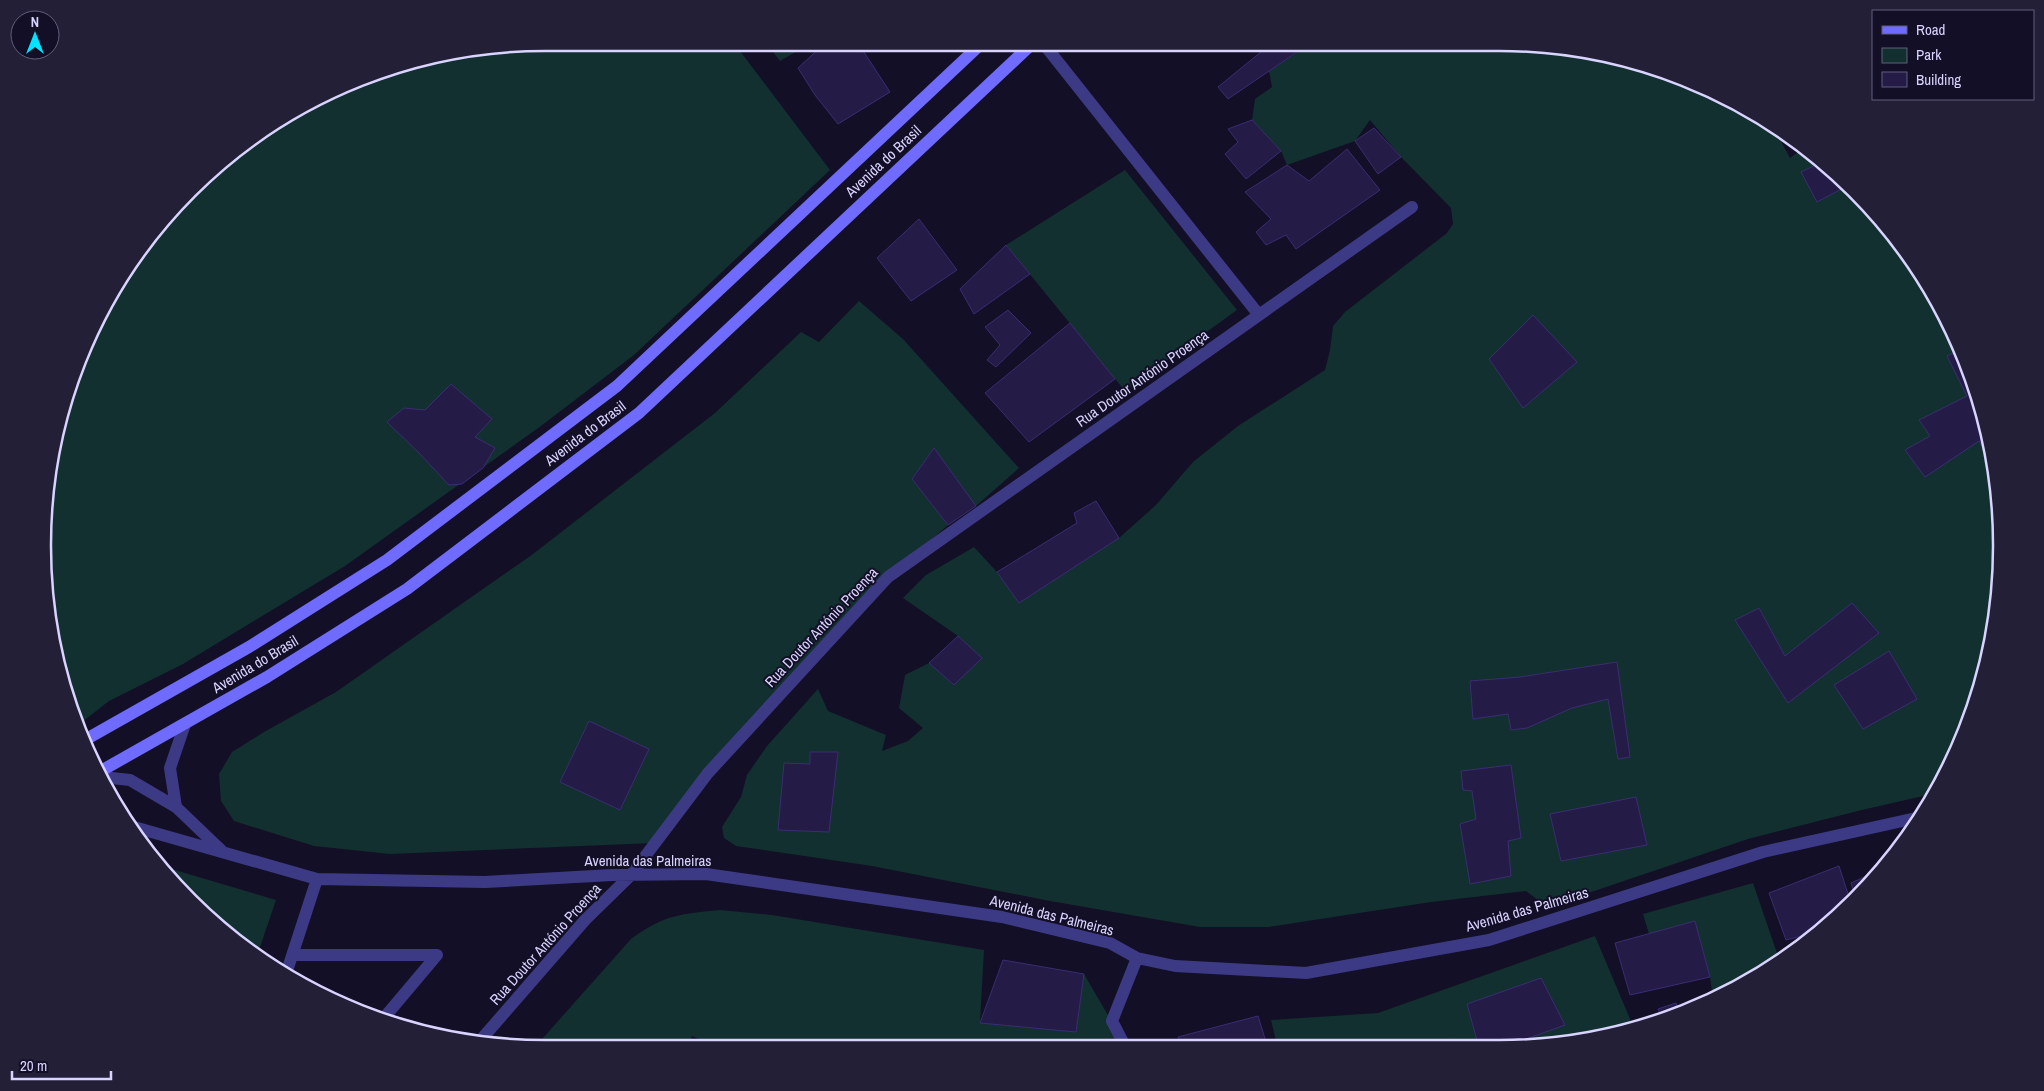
<svg xmlns="http://www.w3.org/2000/svg" width="2044" height="1091" font-family="'Archivo Narrow',sans-serif">
<style>
.green{fill:#12302f}
.building{fill:#241b47;stroke:#3b2d73}
.lines{fill:none;stroke-linecap:round;stroke-linejoin:round}
.minor{stroke:#3d3a85;stroke-width:12}
.secondary{stroke:#6f6bff;stroke-width:12}
.labels{text-anchor:middle;dominant-baseline:central;stroke-width:4;stroke-linejoin:round;paint-order:stroke}
.street-label{font-size:15px;fill:#d9d4ff;stroke:#130f26}
.rim{fill:none;stroke:#d9d4ff;stroke-width:2.5}
</style>
<rect width="100%" height="100%" fill="#130f26"/>
<!-- green -->
<path class="green" d="M 545,43 L 734,43 L 830,170 L 634,355 L 541,426 L 345,566 L 183,664 L 109,701 L 77,726 L 60,675 L 44,579 L 44,512 L 60,416 L 81,353 L 127,266 L 168,214 L 239,147 L 294,110 L 384,69 L 448,52 Z
M 766,43 L 811,43 L 780,61 Z
M 1294,43 L 1531,44 L 1629,60 L 1721,95 L 1776,129 L 1775,130 L 1790,158 L 1805,147 L 1877,214 L 1934,294 L 1975,384 L 1997,480 L 2000,579 L 1984,676 L 1949,768 L 1932,794 L 1862,810 L 1748,839 L 1547,907 L 1526,891 L 1431,902 L 1268,927 L 1200,927 L 1050,901 L 872,866 L 736,846 L 724,838 L 722,827 L 741,797 L 747,775 L 767,746 L 818,689 L 828,711 L 886,735 L 882,751 L 908,741 L 923,728 L 899,708 L 905,675 L 929,663 L 954,685 L 981,658 L 958,636 L 903,598 L 926,575 L 974,547 L 997,572 L 1019,603 L 1119,538 L 1156,505 L 1193,462 L 1238,426 L 1325,370 L 1330,350 L 1333,326 L 1345,312 L 1447,233 L 1453,224 L 1451,208 L 1401,157 L 1370,120 L 1355,141 L 1287,165 L 1281,151 L 1252,120 L 1255,99 L 1272,87 L 1269,71 L 1300,51 Z
M 1125,170 L 1237,310 L 1125,391 L 1006,245 Z
M 859,301 L 903,339 L 1019,468 L 976,506 L 934,448 L 912,479 L 948,525 L 888,577 L 654,843 L 390,854 L 314,846 L 234,821 L 221,801 L 219,774 L 232,752 L 264,732 L 336,692 L 533,554 L 715,413 L 801,332 L 819,342 Z
M 158,865 L 276,900 L 257,956 L 239,944 L 168,877 Z
M 1753,883 L 1780,962 L 1713,998 L 1710,977 L 1695,921 L 1649,934 L 1643,914 Z
M 720,910 L 772,915 L 984,950 L 980,1022 L 1076,1032 L 1084,974 L 1126,1046 L 718,1047 L 692,1036 L 687,1047 L 535,1047 L 631,939 C 665,914 681,914 720,910 Z
M 1595,936 L 1633,1026 L 1564,1044 L 1277,1045 L 1271,1020 L 1378,1013 Z"/>
<!-- building -->
<path class="building" d="M 825,43 L 858,43 L 890,92 L 838,124 L 815,95 L 798,68 Z
M 907,43 L 920,43 L 912,50 Z
M 1272,43 L 1295,43 L 1300,50 L 1228,99 L 1218,87 Z
M 1252,120 L 1281,151 L 1246,179 L 1225,154 L 1238,142 L 1228,129 Z
M 1374,128 L 1401,157 L 1378,174 L 1355,141 Z
M 1347,149 L 1380,190 L 1296,249 L 1286,235 L 1266,245 L 1256,232 L 1271,219 L 1245,192 L 1287,165 L 1309,181 Z
M 1822,162 L 1847,186 L 1817,202 L 1801,172 Z
M 919,219 L 957,270 L 911,301 L 877,258 Z
M 1006,245 L 1030,274 L 974,314 L 960,289 Z
M 1905,253 L 1923,279 L 1918,281 Z
M 1008,310 L 1031,333 L 996,367 L 987,360 L 1000,345 L 985,327 Z
M 1533,315 L 1577,362 L 1523,408 L 1489,359 Z
M 1070,323 L 1115,379 L 1029,442 L 985,393 Z
M 1960,350 L 1975,384 L 1993,463 L 1979,441 L 1925,477 L 1905,450 L 1930,436 L 1919,420 L 1967,396 L 1947,356 Z
M 451,384 L 492,419 L 475,437 L 495,448 L 483,468 L 462,484 L 449,485 L 419,453 L 387,422 L 404,408 L 425,410 Z
M 934,448 L 976,506 L 948,525 L 912,479 Z
M 1096,501 L 1119,538 L 1019,603 L 997,572 L 1077,523 L 1074,513 Z
M 1852,603 L 1879,633 L 1788,703 L 1735,620 L 1759,608 L 1785,656 Z
M 958,636 L 982,658 L 954,685 L 929,663 Z
M 1889,651 L 1917,699 L 1863,729 L 1834,685 Z
M 1617,662 L 1630,757 L 1618,759 L 1608,699 L 1572,708 L 1527,728 L 1511,730 L 1508,714 L 1473,719 L 1470,681 L 1520,677 Z
M 589,721 L 649,749 L 620,810 L 560,782 Z
M 810,752 L 838,752 L 829,832 L 778,830 L 784,763 L 810,764 Z
M 1511,765 L 1521,838 L 1508,841 L 1511,876 L 1470,884 L 1460,824 L 1476,819 L 1472,791 L 1463,790 L 1461,771 Z
M 1636,797 L 1647,845 L 1561,861 L 1550,814 Z
M 1839,866 L 1850,900 L 1831,918 L 1817,923 L 1819,928 L 1814,933 L 1786,940 L 1769,893 Z
M 1882,869 L 1876,877 L 1855,896 L 1851,883 Z
M 1695,921 L 1710,977 L 1630,995 L 1615,943 Z
M 1003,960 L 1084,974 L 1076,1032 L 980,1023 Z
M 1541,978 L 1565,1025 L 1512,1044 L 1478,1044 L 1467,1004 Z
M 1708,1001 L 1691,1010 L 1662,1018 L 1658,1009 L 1676,1003 L 1679,1012 Z
M 1258,1016 L 1267,1045 L 1182,1045 L 1178,1037 Z
M 1451,1039 L 1453,1045 L 1435,1045 Z"/>
<g class="lines">
<!-- minor -->
<path class="minor" d="M 1259,315 L 1412,207
M 185,724 L 170,768 L 176,807 L 222,851
M 102,777 L 130,780 L 176,807
M 127,825 L 317,879 L 485,882 L 612,875 L 706,874 L 1002,917 L 1110,943 L 1137,958 L 1175,966 L 1306,973 L 1489,940 L 1763,852 L 1916,818
M 293,955 L 437,955 L 383,1019
M 286,974 L 317,879
M 479,1042 L 585,920 L 631,875 L 708,773 L 888,577 L 1259,315 L 1043,43
M 1125,1046 L 1112,1021 L 1137,958"/>
<!-- secondary -->
<path class="secondary" d="M 83,741 L 249,647 L 387,560 L 617,386 L 982,43
M 99,772 L 267,677 L 407,589 L 639,413 L 1033,43"/>
</g>
<g class="labels">
<!-- street labels -->
<g class="street-label">
<text transform="translate(883 161) rotate(-43)">Avenida do Brasil</text>
<text transform="translate(1142 378) rotate(-35)">Rua Doutor António Proença</text>
<text transform="translate(585 433) rotate(-37)">Avenida do Brasil</text>
<text transform="translate(821 627) rotate(-47)">Rua Doutor António Proença</text>
<text transform="translate(255 664) rotate(-31)">Avenida do Brasil</text>
<text x="648" y="860">Avenida das Palmeiras</text>
<text transform="translate(1527 909) rotate(-16)">Avenida das Palmeiras</text>
<text transform="translate(1052 915) rotate(14)">Avenida das Palmeiras</text>
<text transform="translate(545 944) rotate(-48)">Rua Doutor António Proença</text>
</g>
</g>
<!-- crop -->
<path d="M0 0H2044V1091H0ZM545 51H1499A494 494 0 0 1 1993 545V546A494 494 0 0 1 1499 1040H545A494 494 0 0 1 51 546V545A494 494 0 0 1 545 51Z" fill="#231f37" fill-rule="evenodd"/>
<path class="rim" d="M545 51H1499A494 494 0 0 1 1993 545V546A494 494 0 0 1 1499 1040H545A494 494 0 0 1 51 546V545A494 494 0 0 1 545 51Z"/>
<!-- legend -->
<rect x="1872" y="10" width="162" height="90" fill="#130f26" stroke="#625e7d"/>
<rect x="1882" y="26" width="25" height="8" fill="#6f6bff" stroke="#625e7d"/>
<text x="1916" y="35" font-size="15" fill="#d9d4ff">Road</text>
<rect x="1882" y="48" width="25" height="15" fill="#12302f" stroke="#625e7d"/>
<text x="1916" y="60" font-size="15" fill="#d9d4ff">Park</text>
<rect x="1882" y="72" width="25" height="15" fill="#241b47" stroke="#625e7d"/>
<text x="1916" y="85" font-size="15" fill="#d9d4ff">Building</text>
<!-- north arrow -->
<g transform="translate(35 35)"><circle r="24" fill="#130f26" stroke="#625e7d"/>
<path d="M0-4L9 19L0 12L-9 19Z" fill="#00e5ff"/>
<text y="-8" font-size="14" font-weight="bold" text-anchor="middle" fill="#d9d4ff">N</text>
</g>
<!-- scale -->
<path d="M12 1071v8h99v-8" fill="none" stroke="#d9d4ff" stroke-width="2.5"/>
<text x="20" y="1071" font-size="15" fill="#d9d4ff" stroke="#130f26" stroke-width="4" paint-order="stroke">20 m</text>
</svg>
